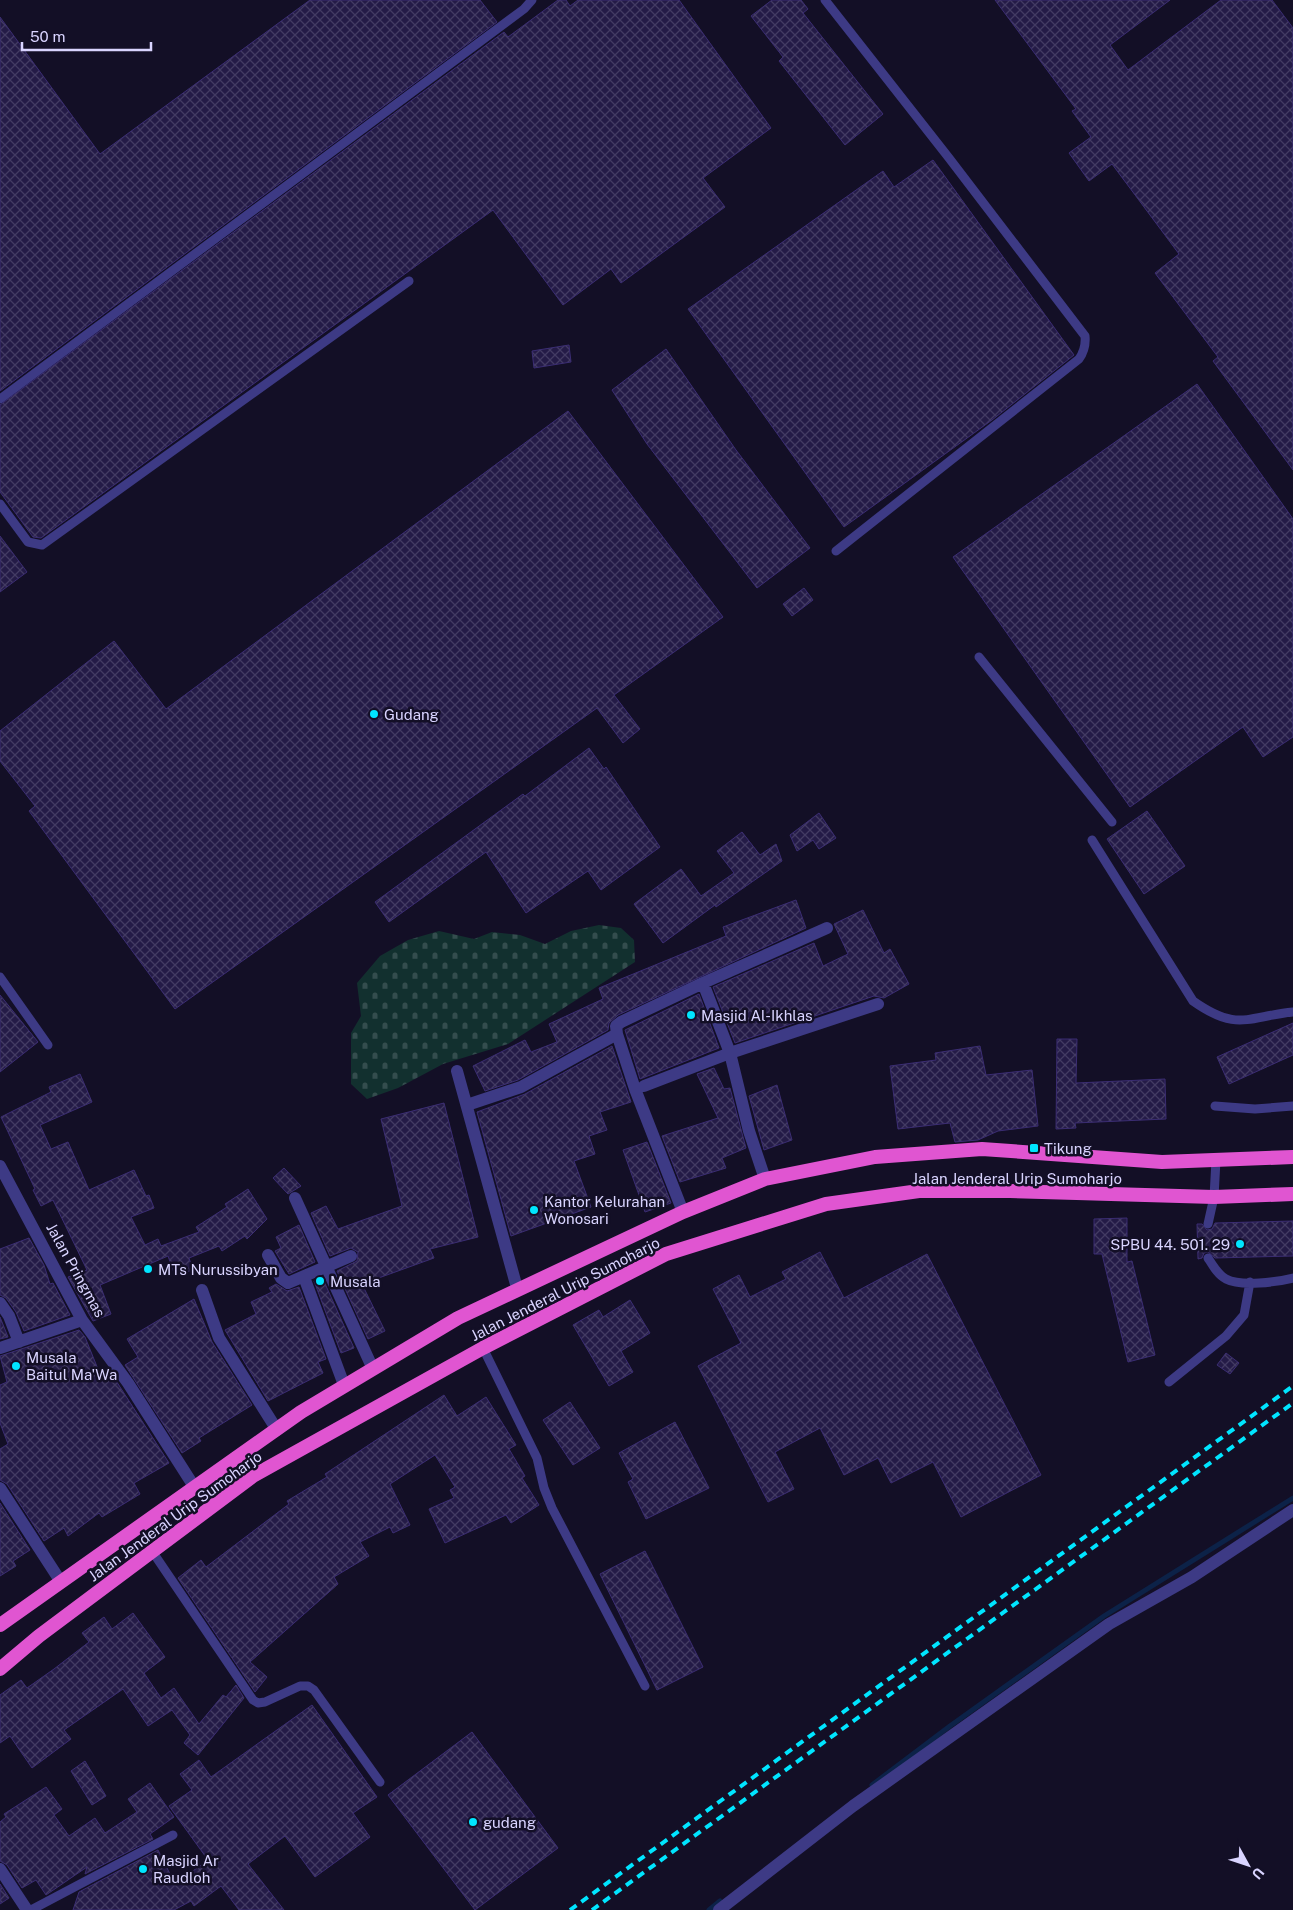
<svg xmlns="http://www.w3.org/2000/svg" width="1293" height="1910" font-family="'Public Sans',sans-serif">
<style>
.cemetery{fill:url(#cemetery-stones)}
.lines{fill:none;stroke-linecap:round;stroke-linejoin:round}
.stream{stroke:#0c2248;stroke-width:5}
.building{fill:url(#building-cross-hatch);stroke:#3b2d73}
.service{stroke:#3d3a85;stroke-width:9}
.minor{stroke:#3d3a85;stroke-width:12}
.trunk{stroke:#e055d1;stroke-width:14}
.rail{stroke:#00e5ff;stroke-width:4;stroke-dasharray:8 6;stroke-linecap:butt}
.poi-dot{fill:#00e5ff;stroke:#130f26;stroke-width:2}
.labels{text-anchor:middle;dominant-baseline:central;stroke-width:5;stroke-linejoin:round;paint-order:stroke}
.poi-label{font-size:15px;fill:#d9d4ff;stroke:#130f26;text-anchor:start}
.street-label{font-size:15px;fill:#d9d4ff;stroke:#130f26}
</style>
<defs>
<pattern id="cemetery-stones" width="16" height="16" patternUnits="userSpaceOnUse" patternTransform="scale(1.25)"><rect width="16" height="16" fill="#12302f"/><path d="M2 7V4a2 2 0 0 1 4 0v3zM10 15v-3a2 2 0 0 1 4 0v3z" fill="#344d4e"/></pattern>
<pattern id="building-cross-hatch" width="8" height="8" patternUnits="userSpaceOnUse" patternTransform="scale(1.25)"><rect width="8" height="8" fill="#241b47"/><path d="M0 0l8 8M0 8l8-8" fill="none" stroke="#433b63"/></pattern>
</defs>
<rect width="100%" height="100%" fill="#130f26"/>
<!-- cemetery -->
<path class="cemetery" d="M 599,925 L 621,928 L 634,940 L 635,962 L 508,1044 L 443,1064 L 398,1088 L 367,1099 L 351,1084 L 351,1033 L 361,1016 L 357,983 L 380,956 L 408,940 L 439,931 L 474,939 L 492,932 L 520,935 L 545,944 L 571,931 Z"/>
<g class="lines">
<!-- stream -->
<path class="stream" d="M 872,1785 L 950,1726 L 1104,1616 L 1293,1498
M 709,1910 L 720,1901"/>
</g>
<!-- building -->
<path class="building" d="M 310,0 L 480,0 L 497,22 L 0,391 L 0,17 L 100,154 Z
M 558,0 L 566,0 L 570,6 L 578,0 L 679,0 L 771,128 L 703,178 L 725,207 L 621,283 L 611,269 L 563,305 L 493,210 L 41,538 L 33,537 L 0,492 L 0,405 L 504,32 L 508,37 Z
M 772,0 L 801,0 L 808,9 L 803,13 L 883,114 L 845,145 L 779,61 L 783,57 L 751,16 Z
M 995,0 L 1170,0 L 1110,45 L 1128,70 L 1221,0 L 1272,0 L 1293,28 L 1293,470 L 1213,361 L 1218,357 L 1155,273 L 1179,254 L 1112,164 L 1089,181 L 1069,153 L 1091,137 L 1072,111 L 1076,109 Z
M 933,160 L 1074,355 L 992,420 L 844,527 L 688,309 L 883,171 L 894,187 Z
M 569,345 L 571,362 L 534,368 L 532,351 Z
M 666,349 L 736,450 L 810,548 L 757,588 L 647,444 L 612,390 Z
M 1197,384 L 1293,519 L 1293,737 L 1263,757 L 1243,727 L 1130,807 L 953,557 Z
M 568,411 L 723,617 L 614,695 L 640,729 L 623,743 L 597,708 L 175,1009 L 29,811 L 35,806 L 0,761 L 0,731 L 114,641 L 166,709 Z
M 0,536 L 27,572 L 0,592 Z
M 804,588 L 813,600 L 792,616 L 783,604 Z
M 589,748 L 604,769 L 606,767 L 660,847 L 601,890 L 588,871 L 526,913 L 486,852 L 389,922 L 375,902 L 523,794 L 525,796 Z
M 1147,811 L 1185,866 L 1144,894 L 1107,839 Z
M 819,813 L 836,838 L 819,849 L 813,840 L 797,851 L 790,835 Z
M 742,832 L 760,855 L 776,844 L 782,861 L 716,907 L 715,905 L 663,943 L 634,904 L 681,869 L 701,896 L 734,873 L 717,851 Z
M 796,900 L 806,928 L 618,1015 L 609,1023 L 608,1030 L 518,1080 L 485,1091 L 473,1066 L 525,1040 L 531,1052 L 557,1042 L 549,1024 L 603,999 L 599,988 L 726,936 L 723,927 Z
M 863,910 L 884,953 L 890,949 L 909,984 L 884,998 L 874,996 L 735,1043 L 713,987 L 814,943 L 823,966 L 848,954 L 834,924 Z
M 699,994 L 719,1048 L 640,1079 L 625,1030 Z
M 0,995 L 38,1042 L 0,1072 Z
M 1293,1023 L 1293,1055 L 1229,1084 L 1217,1057 Z
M 1057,1039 L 1077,1039 L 1076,1083 L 1165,1079 L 1166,1119 L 1075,1123 L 1076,1128 L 1056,1129 Z
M 612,1046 L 631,1102 L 600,1112 L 607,1130 L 589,1136 L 595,1154 L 574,1161 L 591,1207 L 511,1236 L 477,1112 L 525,1094 Z
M 980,1046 L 986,1075 L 1032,1070 L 1038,1126 L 998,1131 L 978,1140 L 955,1142 L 950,1123 L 898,1129 L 890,1066 L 936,1060 L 935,1053 Z
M 714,1068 L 724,1089 L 730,1088 L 746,1148 L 722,1158 L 726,1168 L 680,1182 L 662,1136 L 718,1118 L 697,1074 Z
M 80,1074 L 92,1102 L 40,1125 L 51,1149 L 68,1142 L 89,1190 L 134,1170 L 146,1196 L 149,1195 L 154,1208 L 131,1217 L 145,1245 L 158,1239 L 161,1246 L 199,1232 L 196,1227 L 227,1207 L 225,1204 L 248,1189 L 267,1219 L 247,1239 L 245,1236 L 222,1251 L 219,1246 L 189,1258 L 193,1270 L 175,1276 L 168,1256 L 100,1285 L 111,1314 L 93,1321 L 68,1277 L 87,1270 L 53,1200 L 41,1206 L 33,1190 L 35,1189 L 1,1117 L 51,1092 L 49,1087 Z
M 777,1085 L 792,1140 L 764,1150 L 749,1096 Z
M 444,1103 L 478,1237 L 430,1249 L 434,1258 L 362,1284 L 385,1331 L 368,1339 L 337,1271 L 357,1261 L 358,1252 L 351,1248 L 330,1256 L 311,1213 L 326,1206 L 338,1229 L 402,1206 L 381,1119 Z
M 647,1142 L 671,1203 L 645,1212 L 623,1150 Z
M 284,1168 L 301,1186 L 288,1194 L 273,1178 Z
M 1127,1218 L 1127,1262 L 1132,1261 L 1155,1355 L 1128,1362 L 1102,1254 L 1094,1254 L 1094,1219 Z
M 1293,1221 L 1293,1256 L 1215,1258 L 1208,1252 L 1204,1253 L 1202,1258 L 1198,1259 L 1197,1224 L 1202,1224 L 1207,1230 L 1212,1229 L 1215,1223 Z
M 299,1225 L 315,1262 L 289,1274 L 275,1251 L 281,1248 L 276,1237 Z
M 29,1238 L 44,1265 L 50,1284 L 53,1283 L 70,1315 L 24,1331 L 16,1312 L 6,1298 L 0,1295 L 0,1249 Z
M 820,1252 L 844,1298 L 927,1254 L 1041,1475 L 961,1517 L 933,1462 L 891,1483 L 878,1458 L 844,1475 L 820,1428 L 775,1452 L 794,1489 L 768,1502 L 698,1366 L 741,1343 L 713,1289 L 739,1275 L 750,1297 L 786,1279 L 782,1272 Z
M 322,1277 L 354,1348 L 341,1353 L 314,1281 Z
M 276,1284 L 287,1291 L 299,1287 L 326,1359 L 318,1362 L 323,1373 L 268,1401 L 225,1330 L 256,1314 L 251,1302 L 272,1292 L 269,1288 Z
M 194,1299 L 212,1342 L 252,1405 L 199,1438 L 201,1441 L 182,1453 L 125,1365 L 138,1357 L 127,1339 Z
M 630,1300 L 650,1333 L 621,1351 L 633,1372 L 609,1386 L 573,1325 L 599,1310 L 603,1317 Z
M 0,1317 L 8,1337 L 0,1339 Z
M 79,1330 L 85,1337 L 102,1379 L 111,1373 L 169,1463 L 134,1483 L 140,1494 L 102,1517 L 99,1513 L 68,1536 L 64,1528 L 44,1541 L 7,1484 L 0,1480 L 0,1449 L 8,1444 L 0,1423 L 0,1385 L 7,1382 L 0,1356 Z
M 1226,1353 L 1239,1363 L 1230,1374 L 1217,1365 Z
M 444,1395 L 457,1416 L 486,1397 L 516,1445 L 509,1449 L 525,1476 L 522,1478 L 539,1505 L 511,1523 L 506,1515 L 445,1543 L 429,1509 L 454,1498 L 450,1490 L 455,1487 L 435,1455 L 390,1484 L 410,1525 L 393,1533 L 390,1527 L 360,1542 L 369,1556 L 334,1577 L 338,1584 L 250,1662 L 267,1677 L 255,1692 L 178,1578 L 201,1560 L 206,1567 L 289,1504 L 287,1501 L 327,1477 L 325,1474 Z
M 570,1402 L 600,1448 L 573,1465 L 543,1420 Z
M 675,1422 L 709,1488 L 646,1519 L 628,1482 L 633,1479 L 619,1453 Z
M 0,1503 L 30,1550 L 13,1561 L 16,1566 L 0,1576 Z
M 645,1551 L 703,1667 L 657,1690 L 600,1574 Z
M 133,1613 L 165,1657 L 144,1673 L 161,1698 L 174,1688 L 199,1724 L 223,1695 L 226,1697 L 236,1685 L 244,1698 L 198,1755 L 184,1743 L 190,1735 L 172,1710 L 148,1726 L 123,1689 L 64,1730 L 71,1739 L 32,1768 L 10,1736 L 0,1743 L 0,1695 L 21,1680 L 27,1688 L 54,1669 L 89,1642 L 82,1633 L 104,1617 L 112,1629 Z
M 312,1705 L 377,1797 L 353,1813 L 370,1837 L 315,1877 L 285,1836 L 248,1864 L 284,1910 L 239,1910 L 221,1886 L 194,1906 L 191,1901 L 174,1910 L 73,1910 L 79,1892 L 158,1850 L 175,1884 L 208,1860 L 169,1806 L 192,1790 L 180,1774 L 199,1760 L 211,1777 Z
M 472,1732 L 558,1848 L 475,1910 L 388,1795 Z
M 85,1761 L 106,1796 L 92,1805 L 71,1771 Z
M 150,1783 L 174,1817 L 150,1834 L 153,1839 L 85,1874 L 87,1867 L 46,1895 L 36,1880 L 22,1888 L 7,1865 L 0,1861 L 0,1822 L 6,1817 L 4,1814 L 46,1787 L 62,1809 L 54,1815 L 69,1836 L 95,1818 L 105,1833 L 137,1812 L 128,1799 Z
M 0,1884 L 9,1898 L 0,1904 Z"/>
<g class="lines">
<!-- service -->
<path class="service" d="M 825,0 L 949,158 L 1085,336 C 1086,346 1084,352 1079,359 L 836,551
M 0,399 L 524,9 L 532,0
M 0,504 L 28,542 L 42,545 L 409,281
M 979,657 L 1112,822
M 1092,840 L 1193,1001 C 1237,1032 1246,1017 1293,1012
M 0,977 L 48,1045
M 1215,1106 L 1255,1109 L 1293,1106
M 1208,1224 L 1214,1197 L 1216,1160
M 1208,1258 C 1213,1266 1218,1275 1226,1279 C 1241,1287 1277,1282 1293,1278
M 483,1348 L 537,1458 L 544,1488 L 552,1508 L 645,1686
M 1169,1382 L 1226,1336 L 1244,1315 L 1250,1282
M 152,1551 L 253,1700 L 258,1703 L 265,1702 L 300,1686 L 308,1686 L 314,1690 L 380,1782
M 31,1910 L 173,1835"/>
<!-- minor -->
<path class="minor" d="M 703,983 L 730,1053 L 749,1131 L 765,1179
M 617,1034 L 635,1089 L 683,1212
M 457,1071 L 517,1288
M 644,1086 L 730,1053 L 878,1004
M 467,1105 L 521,1087 L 617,1034 L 616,1026 L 621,1022 L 703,983 L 827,928
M 0,1166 L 82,1320 L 128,1383 L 195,1488
M 295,1198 L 373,1369
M 268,1255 L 281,1278 L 288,1283 L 351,1256
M 304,1277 L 344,1385
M 202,1290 L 219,1338 L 277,1430
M 0,1303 L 9,1316 L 19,1342
M 0,1348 L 82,1320
M 0,1488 L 61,1582
M 0,1869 L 27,1910
M 719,1910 L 853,1806 L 1109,1624 L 1192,1577 L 1293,1510"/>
<!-- trunk -->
<path class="trunk" d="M 0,1625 L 301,1412 L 458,1318 L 683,1212 L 765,1179 L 875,1157 L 982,1149 L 1162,1162 L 1293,1157
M 0,1669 L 39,1636 L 253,1476 L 483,1348 L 666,1254 L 826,1204 L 919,1191 L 1010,1191 L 1214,1197 L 1293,1194"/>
<!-- rail -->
<path class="rail" d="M 570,1910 L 1293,1386
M 592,1910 L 1293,1403"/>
</g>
<!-- markers -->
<g class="poi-dot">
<circle cx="374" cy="714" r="5"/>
<circle cx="691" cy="1015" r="5"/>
<rect x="1029" y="1143" width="10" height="10" rx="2.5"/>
<circle cx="534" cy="1210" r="5"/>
<circle cx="1240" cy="1244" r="5"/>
<circle cx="148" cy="1269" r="5"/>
<circle cx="320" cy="1281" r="5"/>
<circle cx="16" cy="1366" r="5"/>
<circle cx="473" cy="1822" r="5"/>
<circle cx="143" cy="1869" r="5"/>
</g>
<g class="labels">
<!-- poi labels -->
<g class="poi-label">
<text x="384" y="714">Gudang</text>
<text x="701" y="1015">Masjid Al-Ikhlas</text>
<text x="1044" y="1148">Tikung</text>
<text x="544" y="1201">Kantor Kelurahan<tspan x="544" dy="17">Wonosari</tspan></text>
<text x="1230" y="1244" text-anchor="end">SPBU 44. 501. 29</text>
<text x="158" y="1269">MTs Nurussibyan</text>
<text x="330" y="1281">Musala</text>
<text x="26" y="1357">Musala<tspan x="26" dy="17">Baitul Ma'Wa</tspan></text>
<text x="483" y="1822">gudang</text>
<text x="153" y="1860">Masjid Ar<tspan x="153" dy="17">Raudloh</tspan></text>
</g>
<!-- street labels -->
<g class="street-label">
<text x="1017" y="1178">Jalan Jenderal Urip Sumoharjo</text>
<text transform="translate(76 1270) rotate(61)">Jalan Pringmas</text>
<text transform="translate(565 1289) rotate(-27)">Jalan Jenderal Urip Sumoharjo</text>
<text transform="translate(175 1516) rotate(-36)">Jalan Jenderal Urip Sumoharjo</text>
</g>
</g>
<!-- north arrow -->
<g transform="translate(1248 1865) rotate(130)" stroke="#130f26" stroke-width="4" paint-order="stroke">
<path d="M0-4L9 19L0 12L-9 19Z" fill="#d9d4ff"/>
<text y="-8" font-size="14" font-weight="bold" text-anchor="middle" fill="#d9d4ff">U</text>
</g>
<!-- scale -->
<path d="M22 42v8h129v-8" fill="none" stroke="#d9d4ff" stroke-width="2.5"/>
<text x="30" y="42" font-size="15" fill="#d9d4ff" stroke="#130f26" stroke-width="4" paint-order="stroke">50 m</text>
</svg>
